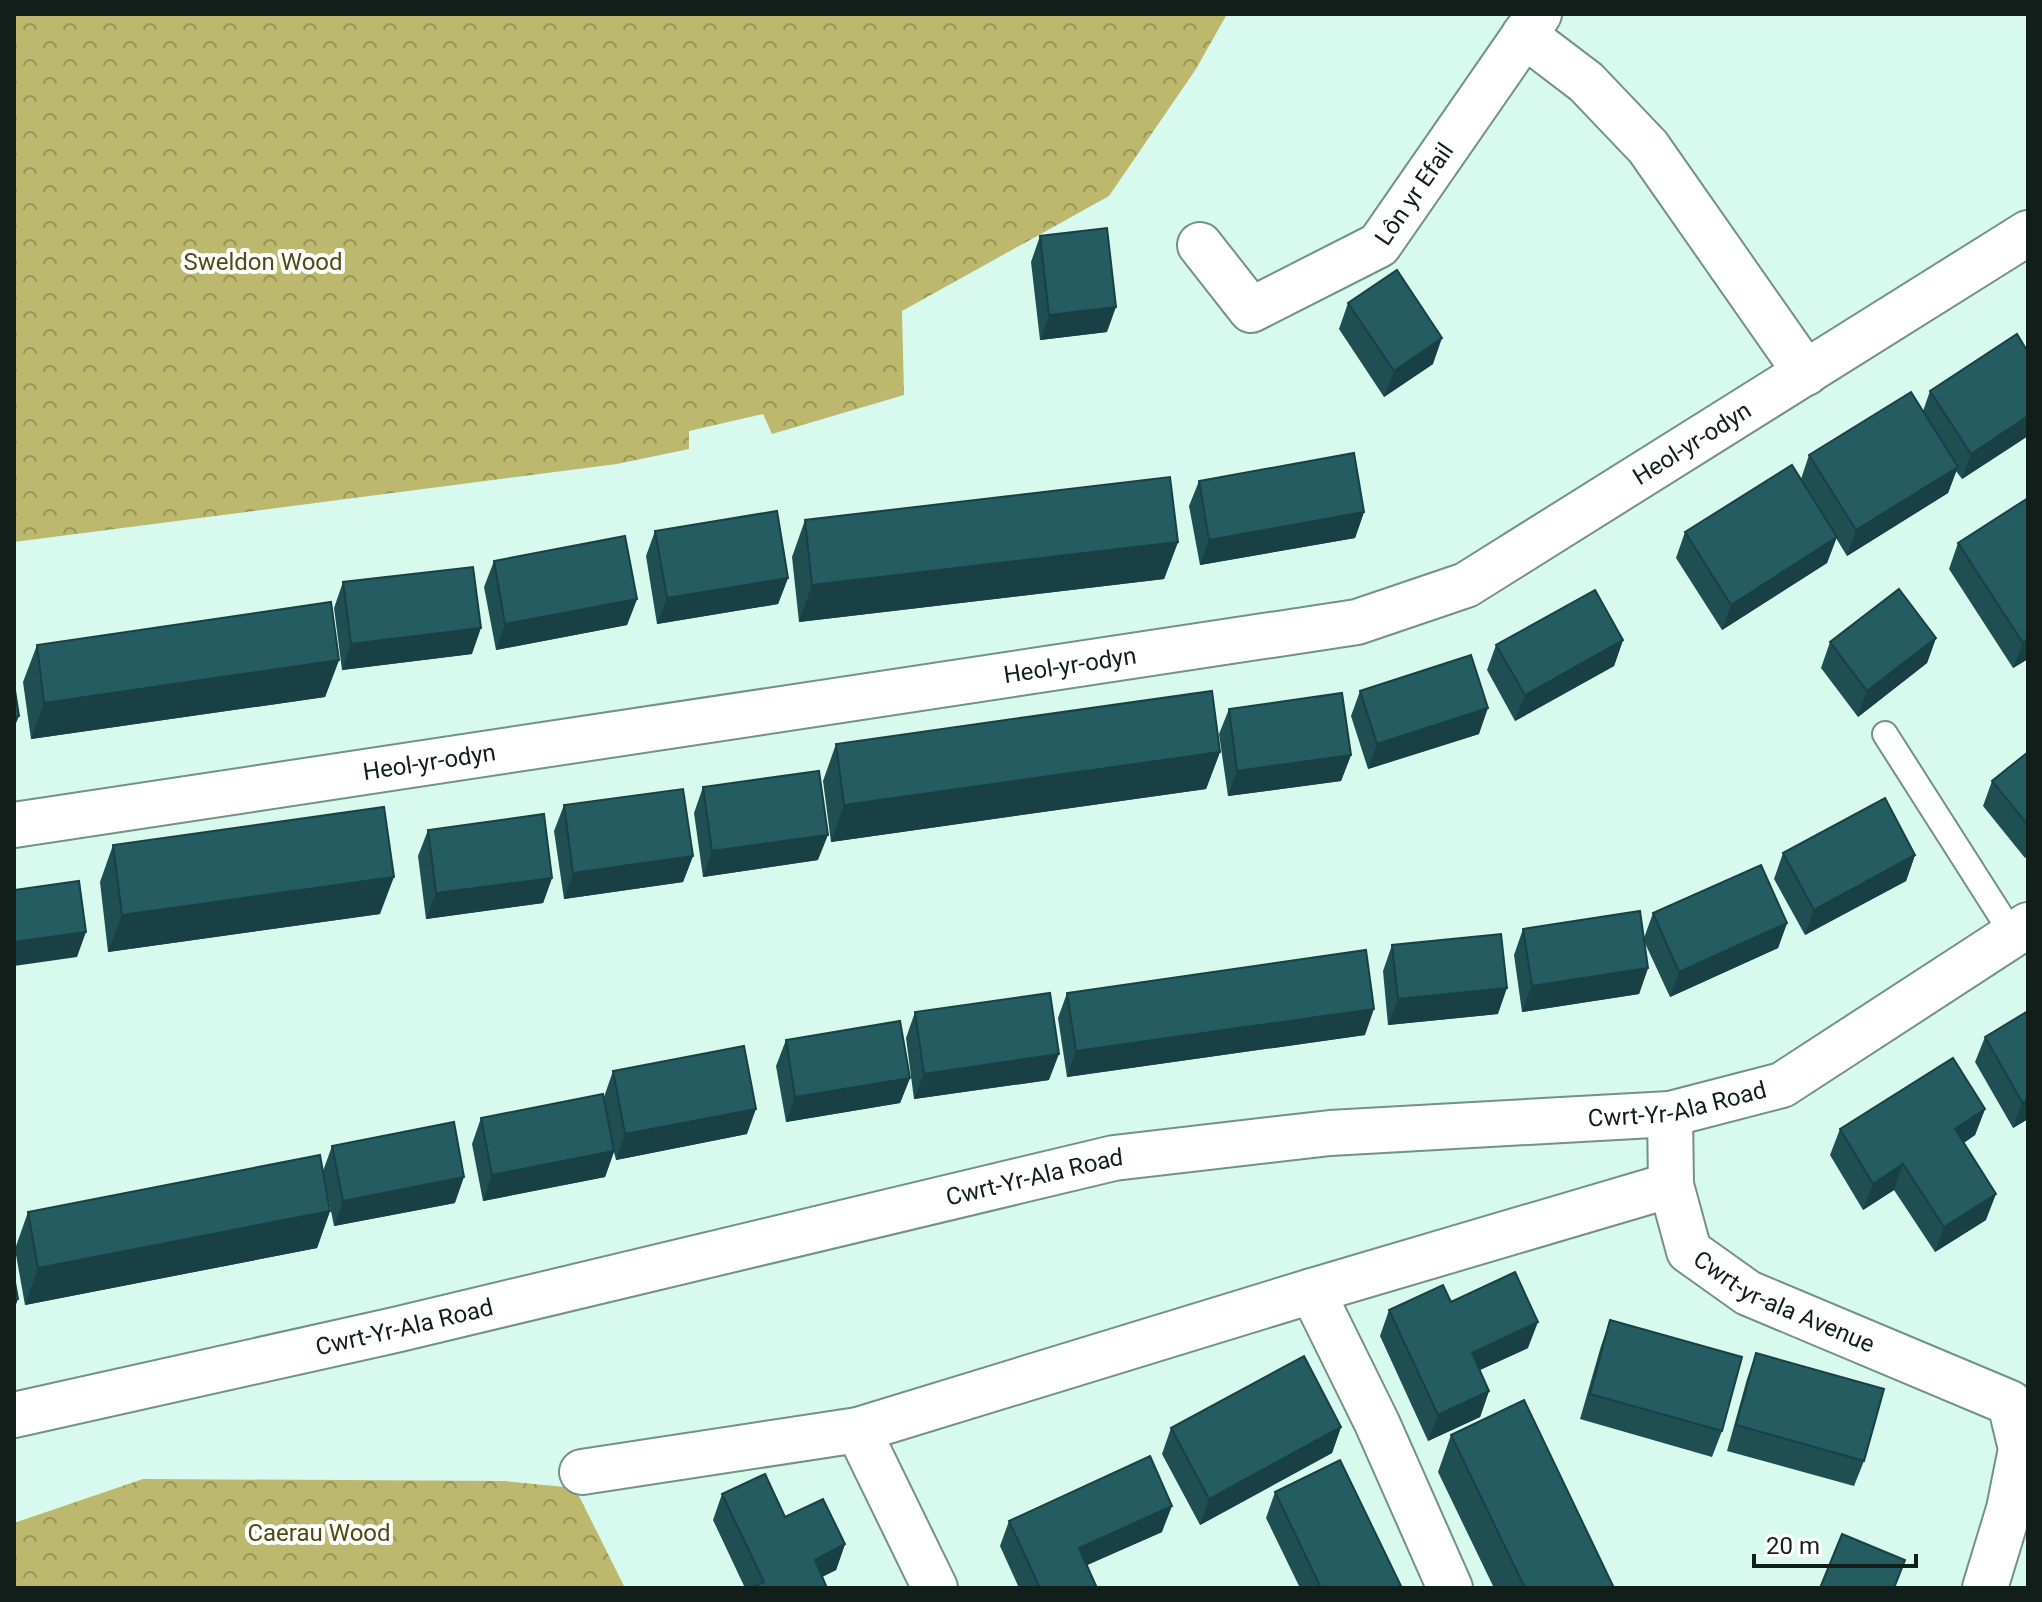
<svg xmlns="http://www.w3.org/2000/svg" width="2042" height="1602" font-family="Roboto,sans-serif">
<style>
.forest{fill:url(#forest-crowns)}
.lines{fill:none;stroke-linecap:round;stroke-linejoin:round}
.lane-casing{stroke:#739186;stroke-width:28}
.street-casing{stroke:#739186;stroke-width:48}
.lane{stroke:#fff;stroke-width:24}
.street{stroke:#fff;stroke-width:44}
.wall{fill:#1f4f53}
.shaded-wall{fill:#194044}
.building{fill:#245c61;stroke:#194044;stroke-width:2}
.labels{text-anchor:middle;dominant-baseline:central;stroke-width:8;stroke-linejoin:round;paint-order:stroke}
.street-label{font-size:24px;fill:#121e1a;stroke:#fff}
.park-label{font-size:24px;fill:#4e4b10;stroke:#fff}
</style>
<defs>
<pattern id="forest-crowns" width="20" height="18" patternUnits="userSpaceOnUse" patternTransform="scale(2)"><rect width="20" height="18" fill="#bcb86d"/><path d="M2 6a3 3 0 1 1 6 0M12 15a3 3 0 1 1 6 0" fill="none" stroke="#979559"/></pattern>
</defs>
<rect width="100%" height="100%" fill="#d8f9ed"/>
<!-- forest -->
<path class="forest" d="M 14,14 L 1227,14 L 1196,69 L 1109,196 L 902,311 L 904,395 L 772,434 L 763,414 L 689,431 L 689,449 L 617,464 L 14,542 Z
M 143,1479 L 504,1481 L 575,1488 L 625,1588 L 14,1588 L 14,1523 Z"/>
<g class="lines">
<!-- lane casing -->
<g class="lane-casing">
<path id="lane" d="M 1885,734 L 2013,935"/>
</g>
<!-- street casing -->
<g class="street-casing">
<g id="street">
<path d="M 1524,35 L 1586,82 L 1648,147 L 1806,373"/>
<path id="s1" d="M 1200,245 L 1251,310 L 1379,245 L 1539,14"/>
<path id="s2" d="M 14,825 L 1357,622 L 1466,585 L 2028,233"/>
<path id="s3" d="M 1670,1114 L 1671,1185 L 1689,1251 L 1748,1293 L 2010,1403 L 2021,1449 L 2009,1509 L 1985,1588"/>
<path d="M 1312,1291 L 1377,1423 L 1450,1588"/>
<path id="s4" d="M 14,1415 L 395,1330 L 1114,1158 L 1330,1133 L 1670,1114 L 1782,1085 L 2028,925"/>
<path d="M 858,1430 L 935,1588"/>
<path d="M 582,1472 L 858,1430 L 1312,1291 L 1671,1185"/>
</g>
</g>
<!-- lane -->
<use href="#lane" class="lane"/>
<!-- street -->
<use href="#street" class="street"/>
</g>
<!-- wall -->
<path class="wall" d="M 1040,236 L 1107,332 L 1040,340 L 1031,262 Z
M 1348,303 L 1433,364 L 1384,397 L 1339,329 Z
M 2028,352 L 2028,436 L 1962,479 L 1956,471 L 1948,493 L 1847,556 L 1836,538 L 1827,563 L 1722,630 L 1676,558 L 1685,532 L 1801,479 L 1809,455 L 1923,411 L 1930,391 Z
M 1199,481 L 1364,512 L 1355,538 L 1200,565 L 1189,506 Z
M 2028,498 L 2028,659 L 2013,668 L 1949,569 L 1958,543 Z
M 805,520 L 1178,542 L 1164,579 L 799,622 L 792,557 Z
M 655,531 L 788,578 L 778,604 L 657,624 L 646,556 Z
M 494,561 L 637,599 L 627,625 L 496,650 L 484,587 Z
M 343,582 L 472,654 L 342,670 L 334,608 Z
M 1936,638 L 1927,663 L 1858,717 L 1821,668 L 1830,642 Z
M 1623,640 L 1614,666 L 1515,721 L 1487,670 L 1496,645 Z
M 37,645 L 339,660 L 325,697 L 31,739 L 23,682 Z
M 1360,691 L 1479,734 L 1368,769 L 1351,716 Z
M 1229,709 L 1351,755 L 1341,781 L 1228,796 L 1219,734 Z
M 836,744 L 1220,752 L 1206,789 L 831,842 L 823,781 Z
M 2028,752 L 2028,856 L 2025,858 L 1983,806 L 1992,781 Z
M 703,787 L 818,860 L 703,877 L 694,813 Z
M 564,805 L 693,856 L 683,882 L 564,899 L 554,831 Z
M 428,830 L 552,878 L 543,903 L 426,919 L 418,856 Z
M 113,845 L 380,914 L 108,952 L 100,882 Z
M 1783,853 L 1915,855 L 1906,881 L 1805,935 L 1774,879 Z
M 1653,913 L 1787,923 L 1778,948 L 1670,997 L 1644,941 L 1648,968 L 1639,994 L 1522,1012 L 1514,955 L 1523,929 L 1644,938 Z
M 1392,945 L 1498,1014 L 1388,1025 L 1383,971 Z
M 1067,993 L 1365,1035 L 1067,1077 L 1058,1018 Z
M 2028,1011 L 2028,1119 L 2013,1128 L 1975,1062 L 1985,1037 Z
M 915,1012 L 1049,1080 L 914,1099 L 906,1038 Z
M 786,1040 L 910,1078 L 900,1103 L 786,1122 L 776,1066 Z
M 613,1071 L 747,1134 L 616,1160 L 614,1152 L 605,1177 L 483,1201 L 472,1144 L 481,1118 L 604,1097 Z
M 1985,1109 L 1975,1135 L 1964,1143 L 1986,1220 L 1935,1252 L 1894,1190 L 1863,1210 L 1830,1155 L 1840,1129 Z
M 332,1146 L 455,1203 L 334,1226 L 324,1176 L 330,1211 L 317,1248 L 25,1305 L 15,1249 L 28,1212 L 323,1171 Z
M 1451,1302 L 1528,1348 L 1480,1370 L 1489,1391 L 1480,1417 L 1428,1441 L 1380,1336 L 1389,1310 Z
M 1610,1320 L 1722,1431 L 1712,1457 L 1580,1419 L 1601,1346 Z
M 1756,1353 L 1864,1461 L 1854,1486 L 1727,1451 L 1747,1379 Z
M 1341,1427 L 1332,1453 L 1200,1525 L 1162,1454 L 1171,1428 Z
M 1451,1435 L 1614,1588 L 1494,1588 L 1438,1472 Z
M 1275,1492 L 1400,1588 L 1300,1588 L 1266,1518 Z
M 722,1494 L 785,1517 L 845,1544 L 836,1570 L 822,1577 L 827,1588 L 745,1588 L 713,1520 Z
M 1009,1521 L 1162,1532 L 1087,1565 L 1097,1588 L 1019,1588 L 1000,1546 Z"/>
<!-- shaded-wall -->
<path class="shaded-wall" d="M 1116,307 L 1107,332 L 1040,340 L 1049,315 Z
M 1442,338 L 1433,364 L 1384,397 L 1394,371 Z
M 2028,416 L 2028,436 L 1962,479 L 1971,454 Z
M 1958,467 L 1948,493 L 1847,556 L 1856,530 Z
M 1364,512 L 1355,538 L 1200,565 L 1209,540 Z
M 1837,537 L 1827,563 L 1722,630 L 1731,605 Z
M 1178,542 L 1164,579 L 799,622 L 812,585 Z
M 788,578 L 778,604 L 657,624 L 667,598 Z
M 637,599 L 627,625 L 496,650 L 505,624 Z
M 481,628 L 472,654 L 342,670 L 351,644 Z
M 1936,638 L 1927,663 L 1858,717 L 1867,691 Z
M 2028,639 L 2028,659 L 2013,668 L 2023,643 Z
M 1623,640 L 1614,666 L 1515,721 L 1525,695 Z
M 339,660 L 325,697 L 31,739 L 44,703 Z
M 1488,708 L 1479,734 L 1368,769 L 1377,744 Z
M 19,716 L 14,728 L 14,717 Z
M 1220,752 L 1206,789 L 831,842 L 844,805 Z
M 1351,755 L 1341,781 L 1228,796 L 1237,771 Z
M 828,835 L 818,860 L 703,877 L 712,851 Z
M 1915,855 L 1906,881 L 1805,935 L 1814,910 Z
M 693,856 L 683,882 L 564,899 L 573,873 Z
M 394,877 L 380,914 L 108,952 L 122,915 Z
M 552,878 L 543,903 L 426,919 L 436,893 Z
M 1787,923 L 1778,948 L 1670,997 L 1679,972 Z
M 86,932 L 77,957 L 14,966 L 14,942 Z
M 1648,968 L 1639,994 L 1522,1012 L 1532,986 Z
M 1507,988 L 1498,1014 L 1388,1025 L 1398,999 Z
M 1374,1009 L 1365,1035 L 1067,1077 L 1076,1051 Z
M 1059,1054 L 1049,1080 L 914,1099 L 924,1074 Z
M 910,1078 L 900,1103 L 786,1122 L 795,1097 Z
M 2028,1099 L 2028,1119 L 2013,1128 L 2022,1102 Z
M 756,1109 L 747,1134 L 616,1160 L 625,1134 Z
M 1985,1109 L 1975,1135 L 1946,1154 L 1955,1129 Z
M 614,1151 L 605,1177 L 483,1201 L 492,1175 Z
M 1903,1164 L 1894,1190 L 1863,1210 L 1873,1184 Z
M 464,1177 L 455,1203 L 334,1226 L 343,1201 Z
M 1996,1194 L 1986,1220 L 1935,1252 L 1944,1227 Z
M 330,1211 L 317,1248 L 25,1305 L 38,1268 Z
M 18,1299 L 14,1310 L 14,1300 Z
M 1538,1322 L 1528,1348 L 1462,1378 L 1472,1353 Z
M 1489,1391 L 1480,1417 L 1428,1441 L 1438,1415 Z
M 1341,1427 L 1332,1453 L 1200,1525 L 1209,1499 Z
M 1172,1506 L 1162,1532 L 1069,1573 L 1079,1548 Z
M 845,1544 L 836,1570 L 805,1585 L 815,1560 Z"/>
<!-- building -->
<path class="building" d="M 1107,228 L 1116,307 L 1049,315 L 1040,236 Z
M 1397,270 L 1442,338 L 1394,371 L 1348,303 Z
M 2017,334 L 2028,352 L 2028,416 L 1971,454 L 1930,391 Z
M 1911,392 L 1958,467 L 1856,530 L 1809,455 Z
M 1354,453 L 1364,512 L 1209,540 L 1199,481 Z
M 1792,465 L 1837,537 L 1731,605 L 1685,532 Z
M 1170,477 L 1178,542 L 812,585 L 805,520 Z
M 2028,498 L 2028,639 L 2023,643 L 1958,543 Z
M 777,511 L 788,578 L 667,598 L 655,531 Z
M 625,536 L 637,599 L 505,624 L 494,561 Z
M 473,567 L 481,628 L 351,644 L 343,582 Z
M 1899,589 L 1936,638 L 1867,691 L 1830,642 Z
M 1595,590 L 1623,640 L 1525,695 L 1496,645 Z
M 331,602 L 339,660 L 44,703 L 37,645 Z
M 1471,655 L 1488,708 L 1377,744 L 1360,691 Z
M 14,684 L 19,716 L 14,717 Z
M 1212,691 L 1220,752 L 844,805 L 836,744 Z
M 1342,693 L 1351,755 L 1237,771 L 1229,709 Z
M 2028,752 L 2028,825 L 1992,781 Z
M 819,771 L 828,835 L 712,851 L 703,787 Z
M 683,789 L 693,856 L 573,873 L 564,805 Z
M 1885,798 L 1915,855 L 1814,910 L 1783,853 Z
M 384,807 L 394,877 L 122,915 L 113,845 Z
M 544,814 L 552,878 L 436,893 L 428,830 Z
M 1761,865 L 1787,923 L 1679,972 L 1653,913 Z
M 79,881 L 86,932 L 14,942 L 14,890 Z
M 1640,911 L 1648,968 L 1532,986 L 1523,929 Z
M 1501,934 L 1507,988 L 1398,999 L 1392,945 Z
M 1366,950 L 1374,1009 L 1076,1051 L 1067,993 Z
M 1050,993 L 1059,1054 L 924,1074 L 915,1012 Z
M 2028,1011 L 2028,1099 L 2022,1102 L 1985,1037 Z
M 900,1021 L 910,1078 L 795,1097 L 786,1040 Z
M 744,1046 L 756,1109 L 625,1134 L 613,1071 Z
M 1953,1058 L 1985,1109 L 1955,1129 L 1996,1194 L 1944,1227 L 1903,1164 L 1873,1184 L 1840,1129 Z
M 603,1094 L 614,1151 L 492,1175 L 481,1118 Z
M 454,1122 L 464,1177 L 343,1201 L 332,1146 Z
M 320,1155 L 330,1211 L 38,1268 L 28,1212 Z
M 1515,1272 L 1538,1322 L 1472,1353 L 1489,1391 L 1438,1415 L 1389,1310 L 1443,1285 L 1451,1302 Z
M 14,1277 L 18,1299 L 14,1300 Z
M 1610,1320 L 1742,1357 L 1722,1431 L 1590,1394 Z
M 1756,1353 L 1884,1389 L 1864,1461 L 1736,1425 Z
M 1304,1356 L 1341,1427 L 1209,1499 L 1171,1428 Z
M 1524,1400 L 1614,1588 L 1525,1588 L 1451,1435 Z
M 1150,1456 L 1172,1506 L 1079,1548 L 1097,1588 L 1040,1588 L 1009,1521 Z
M 1340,1460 L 1401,1586 L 1397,1588 L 1321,1588 L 1275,1492 Z
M 765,1474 L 785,1517 L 823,1499 L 845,1544 L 815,1560 L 827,1588 L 751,1588 L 764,1582 L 722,1494 Z
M 1842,1534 L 1905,1560 L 1894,1588 L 1820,1588 Z"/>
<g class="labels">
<!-- street labels -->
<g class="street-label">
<text stroke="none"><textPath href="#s1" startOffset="288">Lôn yr Efail</textPath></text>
<text stroke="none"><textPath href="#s2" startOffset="1740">Heol-yr-odyn</textPath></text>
<text stroke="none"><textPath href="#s2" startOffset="1068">Heol-yr-odyn</textPath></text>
<text stroke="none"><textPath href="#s2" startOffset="420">Heol-yr-odyn</textPath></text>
<text stroke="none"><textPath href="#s4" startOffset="1696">Cwrt-Yr-Ala Road</textPath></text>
<text stroke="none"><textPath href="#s4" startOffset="1048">Cwrt-Yr-Ala Road</textPath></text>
<text stroke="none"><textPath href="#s3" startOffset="248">Cwrt-yr-ala Avenue</textPath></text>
<text stroke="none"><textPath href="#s4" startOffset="400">Cwrt-Yr-Ala Road</textPath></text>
</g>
<!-- park labels -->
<g class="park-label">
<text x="263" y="262">Sweldon Wood</text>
<text x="319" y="1533">Caerau Wood</text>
</g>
</g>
<!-- border -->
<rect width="2042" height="1602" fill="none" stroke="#121e1a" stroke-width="32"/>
<!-- scale -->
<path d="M1754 1554v12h162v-12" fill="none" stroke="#121e1a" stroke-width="4"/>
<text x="1766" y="1554" font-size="24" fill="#121e1a" stroke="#ffffff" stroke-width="6" paint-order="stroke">20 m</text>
</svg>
